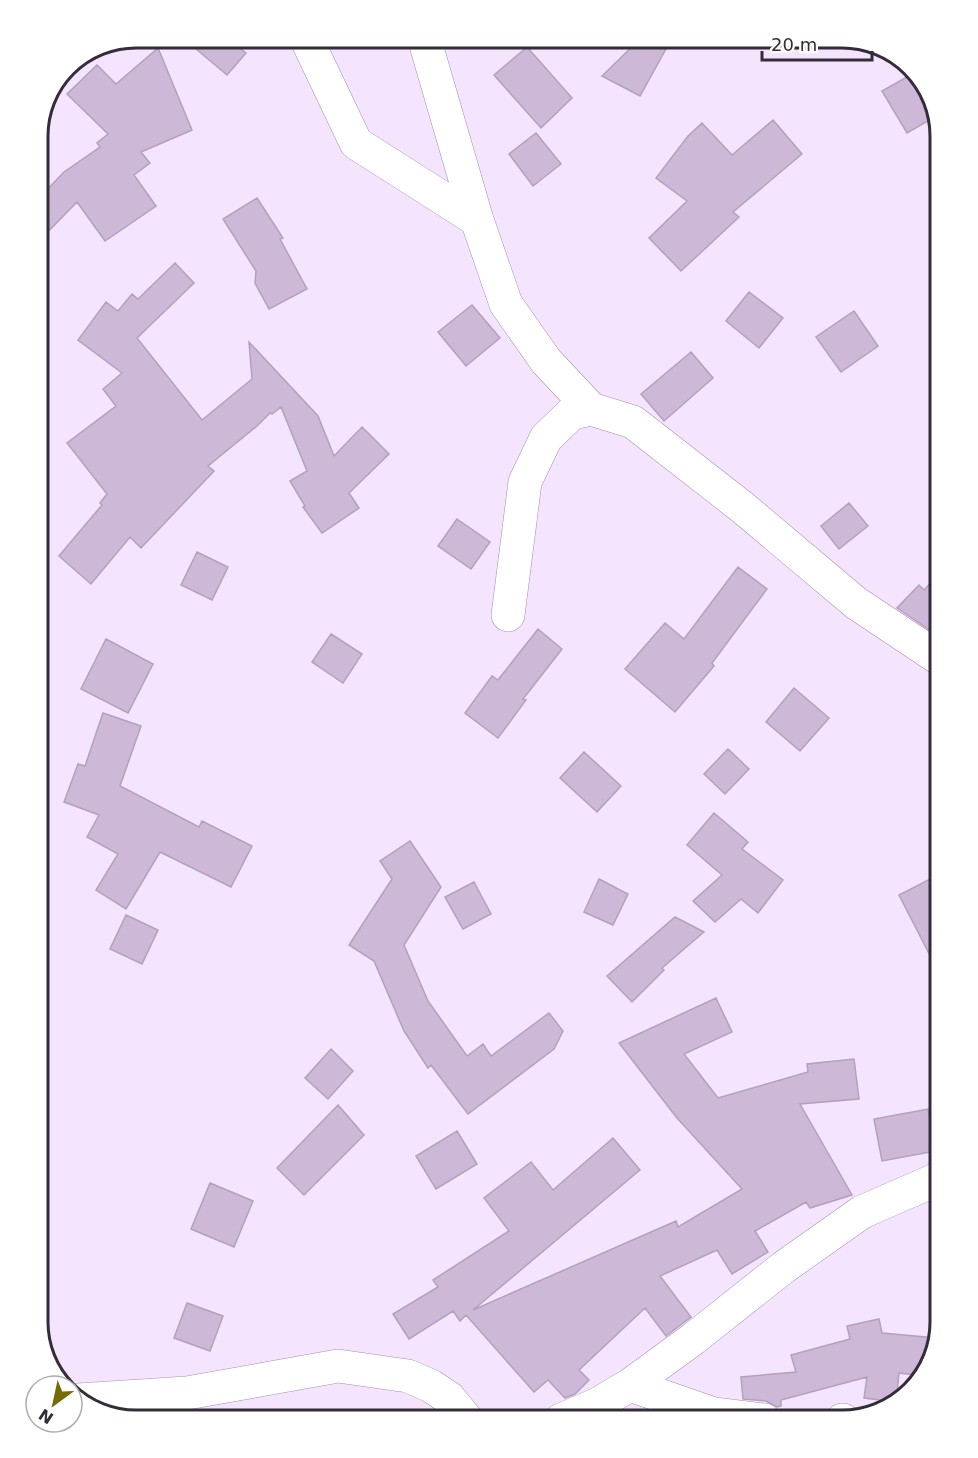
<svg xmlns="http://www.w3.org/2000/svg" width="978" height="1458" font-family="'DejaVu Sans',sans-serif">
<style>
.building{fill:#cdb9d7;stroke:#b3a0bd;stroke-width:1.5}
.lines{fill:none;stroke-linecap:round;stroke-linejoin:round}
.street-casing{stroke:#a491ae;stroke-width:34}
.street{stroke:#fff;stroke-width:33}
.rim{fill:none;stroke:#342c38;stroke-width:3}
</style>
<rect width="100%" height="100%" fill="#f4e4fd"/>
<!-- building -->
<path class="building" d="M 183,38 L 228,38 L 246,53 L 227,75 Z
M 641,38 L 672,38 L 640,96 L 602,76 Z
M 527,47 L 572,98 L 541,128 L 494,75 Z
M 158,48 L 192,130 L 141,152 L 150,163 L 134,175 L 156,206 L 105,241 L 77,202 L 38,242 L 38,199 L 64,172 L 100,147 L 97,143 L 108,134 L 67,94 L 97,65 L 116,84 Z
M 914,73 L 927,87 L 935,117 L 907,133 L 882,91 Z
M 773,120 L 802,154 L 733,212 L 739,217 L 681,271 L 649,238 L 687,201 L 656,178 L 688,136 L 702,123 L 732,155 Z
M 536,133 L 561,164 L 533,186 L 509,154 Z
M 257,198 L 283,238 L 280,239 L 307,289 L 269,309 L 255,283 L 256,271 L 223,219 Z
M 175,263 L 194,283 L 137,338 L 202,420 L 252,379 L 249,342 L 318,416 L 334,456 L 362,427 L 389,454 L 349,493 L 359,508 L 322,533 L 303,507 L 305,506 L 290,481 L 307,471 L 281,407 L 272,414 L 270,413 L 257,426 L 208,466 L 214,471 L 141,548 L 130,537 L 91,584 L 59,556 L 102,505 L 100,503 L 107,494 L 67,443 L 116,406 L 103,389 L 122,373 L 78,340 L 106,302 L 118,311 L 132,294 L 138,299 Z
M 749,292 L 783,318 L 759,348 L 726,321 Z
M 472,305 L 500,338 L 466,366 L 438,332 Z
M 854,311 L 878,346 L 841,372 L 816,337 Z
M 691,352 L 713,378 L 664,421 L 641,394 Z
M 849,503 L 868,526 L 839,549 L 821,526 Z
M 457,519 L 490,542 L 471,569 L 438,546 Z
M 197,552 L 228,567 L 212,600 L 181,585 Z
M 738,567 L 767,589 L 712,663 L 714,666 L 675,712 L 625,669 L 665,623 L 684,639 Z
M 940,573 L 940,637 L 897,608 L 919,585 L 924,590 Z
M 538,629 L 562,649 L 523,699 L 526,700 L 498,738 L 465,713 L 492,676 L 498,680 Z
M 331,634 L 362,654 L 343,683 L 312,662 Z
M 106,639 L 153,664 L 128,713 L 81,689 Z
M 794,688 L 829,718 L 800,751 L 766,722 Z
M 103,713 L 141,726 L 120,786 L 199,827 L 202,821 L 252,846 L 231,887 L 160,852 L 126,909 L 96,890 L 118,854 L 87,837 L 99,815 L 64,802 L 78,764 L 85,766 Z
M 728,749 L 749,769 L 725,794 L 704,774 Z
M 584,752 L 621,786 L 597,812 L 560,778 Z
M 714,813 L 748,842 L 742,849 L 783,880 L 758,913 L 741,899 L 715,922 L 693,901 L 722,875 L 687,845 Z
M 410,841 L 441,887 L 404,945 L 428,1001 L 467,1056 L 483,1044 L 491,1056 L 549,1013 L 563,1031 L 554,1049 L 468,1114 L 431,1065 L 428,1068 L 404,1031 L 374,961 L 349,945 L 392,879 L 380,861 Z
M 940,874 L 940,975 L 899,895 Z
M 599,879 L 628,894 L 613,925 L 584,912 Z
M 474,882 L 491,914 L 463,929 L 445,897 Z
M 126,915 L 158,930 L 142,964 L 110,949 Z
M 675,917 L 704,932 L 662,968 L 664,970 L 632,1002 L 607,976 Z
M 716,998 L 732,1032 L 684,1054 L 718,1098 L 808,1072 L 807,1064 L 854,1059 L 859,1099 L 800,1104 L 852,1195 L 810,1208 L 806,1202 L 755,1231 L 768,1252 L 732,1274 L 717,1250 L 660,1276 L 691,1317 L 666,1336 L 645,1308 L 579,1370 L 589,1380 L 575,1394 L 565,1398 L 548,1380 L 534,1392 L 466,1315 L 460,1321 L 453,1311 L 409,1339 L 393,1314 L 438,1287 L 433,1280 L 509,1231 L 484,1198 L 531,1162 L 553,1190 L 613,1138 L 640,1170 L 473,1310 L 676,1221 L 678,1227 L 742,1189 L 677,1118 L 619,1043 Z
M 331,1049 L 353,1071 L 328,1099 L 305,1078 Z
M 338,1105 L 364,1135 L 304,1195 L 277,1168 Z
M 928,1109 L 936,1151 L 882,1161 L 874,1119 Z
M 457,1131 L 477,1164 L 436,1189 L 416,1156 Z
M 210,1183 L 253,1201 L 234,1247 L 191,1229 Z
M 187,1303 L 223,1316 L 210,1351 L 174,1338 Z
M 879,1319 L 882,1333 L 936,1338 L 927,1371 L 923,1376 L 899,1373 L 896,1402 L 864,1398 L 867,1377 L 781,1400 L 781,1406 L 777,1407 L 766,1401 L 743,1399 L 741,1377 L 796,1372 L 791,1355 L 850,1339 L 847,1326 Z"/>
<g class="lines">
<!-- street casing -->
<g class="street-casing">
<path id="street" d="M 306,38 L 356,143 L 477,220
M 424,38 L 477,220 L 506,304 L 546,361 L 591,409
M 508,615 L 525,482 L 546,438 L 572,413 L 591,409 L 633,422 L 742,507 L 856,603 L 940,659
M 630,1385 L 714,1414 L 764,1420
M 78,1400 L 187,1393 L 338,1366 L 408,1376 L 431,1386 L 449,1398 L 467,1420
M 561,1420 L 598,1404 L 630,1385 L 693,1339 L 784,1267 L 862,1212 L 940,1178
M 842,1420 L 843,1420"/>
</g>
<!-- street -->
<use href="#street" class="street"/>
</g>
<!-- crop -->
<path d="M0 0H978V1458H0ZM136 48H842A88 88 0 0 1 930 136V1322A88 88 0 0 1 842 1410H136A88 88 0 0 1 48 1322V136A88 88 0 0 1 136 48Z" fill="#fff" fill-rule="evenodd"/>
<path class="rim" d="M136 48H842A88 88 0 0 1 930 136V1322A88 88 0 0 1 842 1410H136A88 88 0 0 1 48 1322V136A88 88 0 0 1 136 48Z"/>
<!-- north arrow -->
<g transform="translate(54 1404) rotate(213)"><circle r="28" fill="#ffffff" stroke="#aeabaf" stroke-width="1.5"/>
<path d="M0-4.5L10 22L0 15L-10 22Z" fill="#746b04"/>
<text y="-9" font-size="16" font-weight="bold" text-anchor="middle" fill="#342c38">N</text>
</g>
<!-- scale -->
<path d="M762 51v9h110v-9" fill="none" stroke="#342c38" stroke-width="3"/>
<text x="771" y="51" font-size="18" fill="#342c38" stroke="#ffffff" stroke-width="4.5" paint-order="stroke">20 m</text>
</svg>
